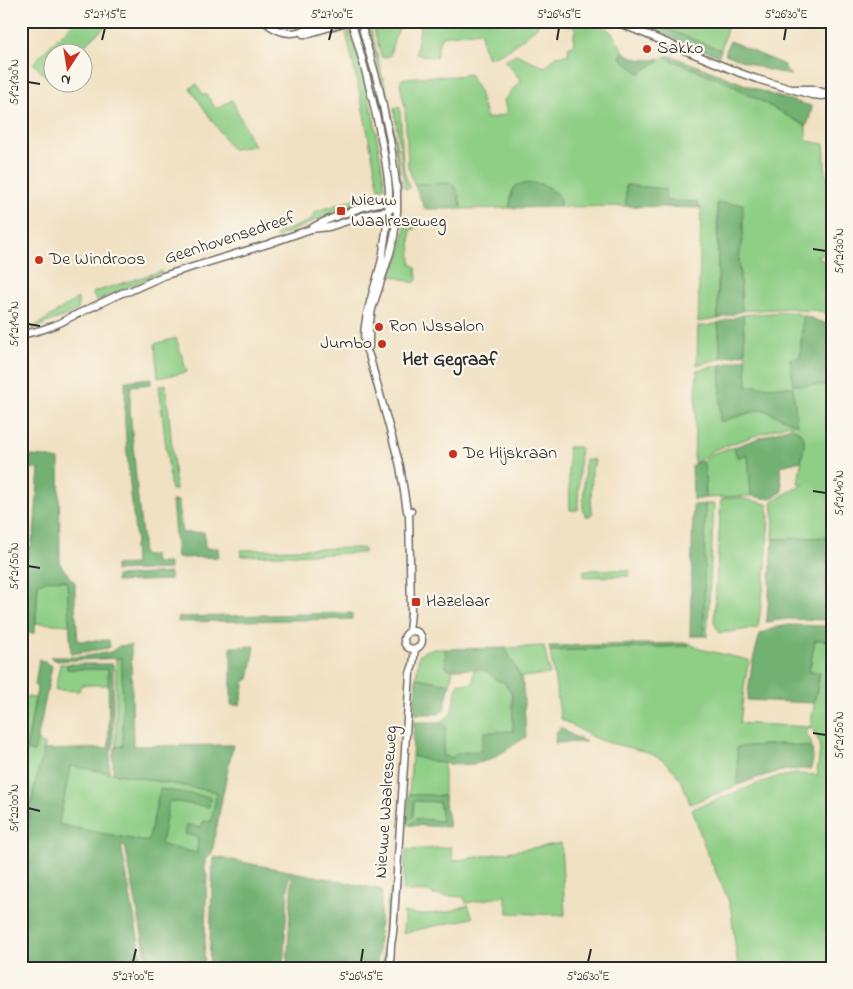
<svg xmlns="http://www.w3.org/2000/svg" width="853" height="989" font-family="'Indie Flower',sans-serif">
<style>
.green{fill:#8ece85;stroke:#5c7c58}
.forest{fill:#72b172;stroke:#4e6e4e}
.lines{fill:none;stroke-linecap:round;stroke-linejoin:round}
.minor-casing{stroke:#706b60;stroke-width:9}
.minor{stroke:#fff;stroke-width:6}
.ticks{fill:none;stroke:#2b2b2b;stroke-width:2}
.poi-dot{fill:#c8321e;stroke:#fbf7ec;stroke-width:2}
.labels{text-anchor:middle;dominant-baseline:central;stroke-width:4.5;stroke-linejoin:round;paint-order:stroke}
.poi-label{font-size:18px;fill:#2b2b2b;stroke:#fbf7ec;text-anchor:start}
.street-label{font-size:18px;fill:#2b2b2b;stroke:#fbf7ec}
.neighbourhood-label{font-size:19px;font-weight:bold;fill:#2b2b2b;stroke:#fbf7ec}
.neatline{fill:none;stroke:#2b2b2b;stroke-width:2}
.ticks-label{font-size:12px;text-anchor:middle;fill:#2b2b2b}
</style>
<rect width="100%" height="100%" fill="#fbf7ec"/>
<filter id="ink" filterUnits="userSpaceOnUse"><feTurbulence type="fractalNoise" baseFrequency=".02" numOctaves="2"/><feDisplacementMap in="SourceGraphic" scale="10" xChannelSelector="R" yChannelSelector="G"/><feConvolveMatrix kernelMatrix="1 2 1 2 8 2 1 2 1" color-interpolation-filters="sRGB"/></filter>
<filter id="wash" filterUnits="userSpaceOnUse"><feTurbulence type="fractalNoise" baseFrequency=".0096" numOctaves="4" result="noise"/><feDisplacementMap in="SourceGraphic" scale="20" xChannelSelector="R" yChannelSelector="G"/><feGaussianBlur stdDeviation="1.12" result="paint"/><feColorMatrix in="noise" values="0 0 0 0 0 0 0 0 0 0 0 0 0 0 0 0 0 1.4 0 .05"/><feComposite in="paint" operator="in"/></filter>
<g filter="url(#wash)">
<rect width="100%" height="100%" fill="#f1e1c3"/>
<!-- green -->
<path class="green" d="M 75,21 L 112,21 L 76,52 L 52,52 L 52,73 L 47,78 L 33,63 Z
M 396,21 L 398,21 L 399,29 L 394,39 L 390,56 L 382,58 L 374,30 L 375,27 Z
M 421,21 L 538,21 L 538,26 L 509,50 L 488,58 L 483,46 L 481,31 L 442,36 L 439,43 L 436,58 L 416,54 Z
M 548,21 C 562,21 597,21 608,29 C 615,35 619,45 624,52 L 620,57 L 631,67 L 640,73 L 664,57 L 730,84 L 806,126 L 806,137 L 808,141 L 824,144 L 825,154 L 825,174 L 832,178 L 832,252 L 816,256 L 824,261 L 832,258 L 832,316 L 824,312 L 812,310 L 804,311 L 792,308 L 742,311 L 739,258 L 743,236 L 742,204 L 717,204 L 718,319 L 698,322 L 701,216 L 701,208 L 696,202 L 665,201 L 665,189 L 626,185 L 626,206 L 560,207 L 560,201 L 547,186 L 517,185 L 512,192 L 509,208 L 462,209 C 460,200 459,186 450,183 L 414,184 L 408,166 L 405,108 L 400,84 L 402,79 C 424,74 447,79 469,74 L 479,92 L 487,119 L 507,114 L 504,100 L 521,80 L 504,60 L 516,54 L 545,67 L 556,56 L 568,55 L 569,46 L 573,46 L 575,27 Z
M 646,21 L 729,21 L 721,50 Z
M 370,26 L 388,99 L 398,156 L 402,187 L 400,188 L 395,147 L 383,87 L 367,27 Z
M 350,32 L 363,74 L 374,119 L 385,187 L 379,189 L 360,95 L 346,33 Z
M 197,84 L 203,95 L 206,94 L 216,109 L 232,100 L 254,146 L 233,149 L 231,148 L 190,88 Z
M 400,107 L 403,162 L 404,172 L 410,188 L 405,189 L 401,156 L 394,109 Z
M 374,192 L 374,201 L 358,206 L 351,206 L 339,210 L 276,238 L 276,235 L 278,233 L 310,221 L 312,219 L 314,212 L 327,208 Z
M 406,223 L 415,223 L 415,229 L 410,230 L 411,264 L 416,267 L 417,280 L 414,283 L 390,275 L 400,255 Z
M 162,271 L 162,273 L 134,284 L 97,301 L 92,294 L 94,292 Z
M 78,298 L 78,310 L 68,315 L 46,323 L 33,330 L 31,329 Z
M 783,312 L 791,312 L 803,315 L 800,359 L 790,359 L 793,384 L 832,385 L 832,537 L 773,539 L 774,517 L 772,503 L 774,500 L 804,484 L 798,483 L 804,445 L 802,434 L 789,424 L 714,450 L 699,461 L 694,463 L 697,370 L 721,365 L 720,422 L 762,409 L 797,425 L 747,387 L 743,315 Z
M 718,323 L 721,358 L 697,365 L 698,326 L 707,326 Z
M 176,338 L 187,372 L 158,378 L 155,344 Z
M 166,384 L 176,490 L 171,490 L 159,386 Z
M 568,447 L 580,447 L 578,510 L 570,510 Z
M 734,447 L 737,457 L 748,456 L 751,496 L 706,498 L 705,470 L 703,461 L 714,453 Z
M 585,459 L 595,460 L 594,466 L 592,468 L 591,509 L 593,513 L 589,516 L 586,516 L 583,511 Z
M 727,498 L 741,498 L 767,504 L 769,513 L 766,568 L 758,628 L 720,633 L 714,623 L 721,500 Z
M 705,504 L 714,504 L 707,637 L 704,636 Z
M 358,548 L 364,549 L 364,553 L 242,556 L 241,550 Z
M 584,570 L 624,570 L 630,571 L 629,576 L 584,577 Z
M 51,579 L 67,581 L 70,625 L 36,623 L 38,583 Z
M 815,640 L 832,641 L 832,968 L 738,968 L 731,910 L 728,899 L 707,853 L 692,809 L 773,778 L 796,774 L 818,775 C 816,768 819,764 819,758 C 821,746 818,735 810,727 L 805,731 L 810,740 L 812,747 L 780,744 L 737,747 L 738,785 L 690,804 C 674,751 648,753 602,741 C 591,737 584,732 575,727 C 570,724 566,722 561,719 L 550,651 L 688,646 L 689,643 L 700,649 L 749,660 L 745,681 L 740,723 L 810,727 L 820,673 L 809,672 Z
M 544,646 L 550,674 L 521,677 L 520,677 L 505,648 Z
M 435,649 L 445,649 C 447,657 445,662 450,669 L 453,669 L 450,684 L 416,678 L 419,656 L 426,650 Z
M 122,658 L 123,746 L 116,747 L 116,659 Z
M 60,664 L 67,664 L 67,669 L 108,669 L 109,685 L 81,685 L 79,691 L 55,690 Z
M 474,669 L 484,670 L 488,672 L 497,680 L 504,682 L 512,694 L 513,731 L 481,751 L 457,753 L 452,758 L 443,757 L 446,727 L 441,722 L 451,714 L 458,683 L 473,684 Z
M 21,696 L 35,698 L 26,750 L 34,752 L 37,740 L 45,745 L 21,847 Z
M 412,756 L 444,763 L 444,796 L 409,794 Z
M 72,766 L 217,792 L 211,822 L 201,828 L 189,825 L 198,839 L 197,853 L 160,845 L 169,800 L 209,806 L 210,797 L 160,789 L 148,843 L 60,825 L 59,823 L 70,767 Z
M 416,801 L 439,802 L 442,821 L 416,819 L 409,825 L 407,824 L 407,821 L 413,817 L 414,802 Z
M 561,843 L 565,915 L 508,913 L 505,896 L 466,903 L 464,897 L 433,895 L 431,892 L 403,891 L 406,850 L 451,847 L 453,861 Z
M 468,905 L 473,918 L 403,933 L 404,912 L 418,915 L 448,912 Z"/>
<!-- forest -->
<path class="forest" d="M 629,21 L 646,21 L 721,50 L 719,56 Z
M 730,41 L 784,65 L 787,71 L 791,75 L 764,69 L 725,54 Z
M 624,52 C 635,60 647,62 660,58 L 655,63 L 640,73 L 631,67 L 620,57 Z
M 669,55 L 772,95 L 811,106 L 812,108 L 808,123 L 806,126 L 730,84 L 664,57 Z
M 450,183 L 454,185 L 462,209 L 425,209 L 414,184 Z
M 533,183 C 547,184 547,189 558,194 L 560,201 L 560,207 L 509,208 C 514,187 509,184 533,183 Z
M 626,185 L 665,189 L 666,201 L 696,202 L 701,208 L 626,206 Z
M 717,203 L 743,204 L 743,236 L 739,258 L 742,311 L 718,319 L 718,216 Z
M 743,315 L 745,353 L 721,358 L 718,323 Z
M 803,315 L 832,326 L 832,385 L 793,385 L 790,358 L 800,358 Z
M 746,358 L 747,386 L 793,387 L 797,425 L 762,409 L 720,422 L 721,365 Z
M 151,378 L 151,384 L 131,386 L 130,409 L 138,500 L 143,543 L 142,552 L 145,556 L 154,555 L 155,563 L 169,563 L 169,569 L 115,571 L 115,565 L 135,564 L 134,545 L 136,542 C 132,502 127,463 125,423 C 124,409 126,395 125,381 Z
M 790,427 L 800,433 L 804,437 L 804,445 L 801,461 L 781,466 L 782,492 C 766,502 767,498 751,496 L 748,456 L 737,457 L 734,447 Z
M 21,455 L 45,457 L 59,460 L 60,563 C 62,569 68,572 69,577 L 75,582 L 75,604 L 78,641 L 109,640 L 110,647 L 108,648 L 71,654 L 67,583 L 67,581 C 57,578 48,580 38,583 L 35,633 L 21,633 L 28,547 L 31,547 L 32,539 L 34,534 L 39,469 L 21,467 Z
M 703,461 L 705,470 L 706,498 L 693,500 L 692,465 Z
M 172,501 L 178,501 L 182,533 L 204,532 L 205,548 L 218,548 L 219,557 L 177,558 Z
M 705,504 L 704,636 L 690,636 L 693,505 Z
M 832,537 L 832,555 L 825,589 L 832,590 L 832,620 L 788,619 L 766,622 L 767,619 L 773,539 Z
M 170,573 L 170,580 L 116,582 L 116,576 Z
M 352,613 L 352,619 L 178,622 L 178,617 Z
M 788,625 L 832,626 L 832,641 L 815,640 L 809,672 L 820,672 L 814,703 L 747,700 L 752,663 L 760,634 L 774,628 Z
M 689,643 L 688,646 L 550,651 L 549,646 Z
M 131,645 L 133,746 L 233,745 L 222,798 L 212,853 L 205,860 L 205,871 L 207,875 L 204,967 L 148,966 L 125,846 L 121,845 L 143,965 L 110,964 L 86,968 L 21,968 L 21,857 L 25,848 L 21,850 L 21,847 L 30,811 L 34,787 L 44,750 L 109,748 L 108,669 L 67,669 L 67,664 L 113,664 L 113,747 L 110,754 L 109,773 L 72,766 L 70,767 L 59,823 L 60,825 L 148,842 L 160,789 L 210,797 L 209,807 L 169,801 L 161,845 L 197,853 L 198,839 L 197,837 L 185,834 L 187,825 L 189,825 L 201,828 L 203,821 L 211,822 L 217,792 L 113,773 L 113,754 L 116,747 L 123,746 L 122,658 L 57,661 L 50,657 L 74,657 L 87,656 L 111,652 L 119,646 Z
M 255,646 L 249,679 L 245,681 L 240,705 L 231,705 L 231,647 Z
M 505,648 L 520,676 L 521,677 L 523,684 L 526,737 C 513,745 499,756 485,761 C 466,769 431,762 412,756 L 414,722 L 441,722 L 446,727 L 443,756 L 452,758 L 457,753 L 481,751 L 484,732 L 513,731 L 512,694 L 504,682 L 497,680 L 488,672 L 483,670 L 478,669 L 450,669 L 446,667 C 445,661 446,655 445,649 Z
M 39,659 L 52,666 L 39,732 L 34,752 L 26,750 L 37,689 L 35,685 Z
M 416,678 L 450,684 L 444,710 L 438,714 L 414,714 Z
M 561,727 L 568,733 L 586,742 L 555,743 L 556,732 Z
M 780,744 L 812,747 L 813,759 L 811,769 C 783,768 764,775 738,785 L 737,747 Z
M 409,794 L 444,796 L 449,827 L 409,825 L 416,819 L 442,821 L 442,819 L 439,802 L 416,801 L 414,802 L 413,817 L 407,821 Z
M 216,857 L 330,879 L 382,890 L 377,968 L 287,968 L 292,876 L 289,874 L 283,968 L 209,968 L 213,858 Z
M 390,892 L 392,892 L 387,968 L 382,968 L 387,902 Z"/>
</g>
<g filter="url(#ink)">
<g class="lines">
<!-- minor casing -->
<g class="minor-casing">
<path id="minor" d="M 264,21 C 288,42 302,31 328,21
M 351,21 C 362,56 371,92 379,128 C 383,149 388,170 389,192 C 389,209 387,227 384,245 C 383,255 381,265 378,274 C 373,294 356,337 369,355 L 400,466 L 407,511 L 409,514
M 360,21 L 379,87 L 391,145 L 397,192 L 397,212 L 394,237 L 390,253 L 372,309 L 369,327 L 369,347
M 614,21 L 740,73 L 757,79 L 812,95 L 822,96 L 832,94
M 303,34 L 307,34 L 350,21
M 794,89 L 813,89 L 828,94
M 312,228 C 321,221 369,204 380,203 C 385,202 388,203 392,204
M 21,335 C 38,331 54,327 69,318 L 122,293 L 130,291 L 163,276 L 268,244 L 311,229 L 329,227 L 372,213 L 388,211 L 397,206
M404 640a9 9 0 1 1 18 0a9 9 0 1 1-18 0Z
M 409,632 L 411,612 L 409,514 L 411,511
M 390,968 L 391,945 L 393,933 L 410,673 L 413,665 L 415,649"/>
</g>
<!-- minor -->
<use href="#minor" class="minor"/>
</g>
</g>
<!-- ticks -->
<path class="ticks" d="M 102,40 L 105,28M 329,40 L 332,28M 557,40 L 559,28M 784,40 L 786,28M 28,82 L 40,84M 813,249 L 826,251M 28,324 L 40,326M 813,491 L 826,493M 28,566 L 40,568M 813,733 L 826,735M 28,808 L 40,811M 133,962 L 136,949M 361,962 L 363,949M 588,962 L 591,949"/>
<!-- markers -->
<g class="poi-dot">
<circle cx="647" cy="49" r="5"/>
<rect x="336" y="206" width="10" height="10" rx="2.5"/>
<circle cx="39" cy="260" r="5"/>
<circle cx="379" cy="327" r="5"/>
<circle cx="382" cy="344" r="5"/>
<circle cx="453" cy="454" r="5"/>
<rect x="411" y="597" width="10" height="10" rx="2.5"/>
</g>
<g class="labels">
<!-- poi labels -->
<g class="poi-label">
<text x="657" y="49">Sakko</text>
<text x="351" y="201">Nieuw<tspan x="351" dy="21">Waalreseweg</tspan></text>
<text x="49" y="260">De Windroos</text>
<text x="389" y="327">Ron IJssalon</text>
<text x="372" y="344" text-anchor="end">Jumbo</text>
<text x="463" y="454">De Hijskraan</text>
<text x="426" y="602">Hazelaar</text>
</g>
<!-- street labels -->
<g class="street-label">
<text transform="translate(230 239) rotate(-18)">Geenhovensedreef</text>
<text transform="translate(387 802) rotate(-86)">Nieuwe Waalreseweg</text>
</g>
<!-- neighbourhood labels -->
<g class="neighbourhood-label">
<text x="450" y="360">Het Gegraaf</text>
</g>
</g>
<!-- margin -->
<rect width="853" height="989" fill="none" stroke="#fbf7ec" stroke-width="55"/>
<!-- north arrow -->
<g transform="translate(68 68) rotate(192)"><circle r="24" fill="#fbf7ec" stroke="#a8a59f"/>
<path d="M0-4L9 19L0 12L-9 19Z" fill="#c8321e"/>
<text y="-8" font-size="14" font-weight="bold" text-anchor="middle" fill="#2b2b2b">N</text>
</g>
<rect x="28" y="28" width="798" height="934" class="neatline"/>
<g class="ticks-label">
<text x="105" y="18">5°27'15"E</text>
<text x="332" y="18">5°27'00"E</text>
<text x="559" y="18">5°26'45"E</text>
<text x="786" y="18">5°26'30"E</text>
<text transform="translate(14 82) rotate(-90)" y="4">51°21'30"N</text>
<text transform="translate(839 251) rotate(-90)" y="4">51°21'30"N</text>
<text transform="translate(14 324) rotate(-90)" y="4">51°21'40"N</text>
<text transform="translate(839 493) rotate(-90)" y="4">51°21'40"N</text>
<text transform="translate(14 566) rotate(-90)" y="4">51°21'50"N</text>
<text transform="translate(839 735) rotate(-90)" y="4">51°21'50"N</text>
<text transform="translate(14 808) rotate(-90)" y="4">51°22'00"N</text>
<text x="133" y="980">5°27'00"E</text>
<text x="361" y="980">5°26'45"E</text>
<text x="588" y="980">5°26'30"E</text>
</g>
</svg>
